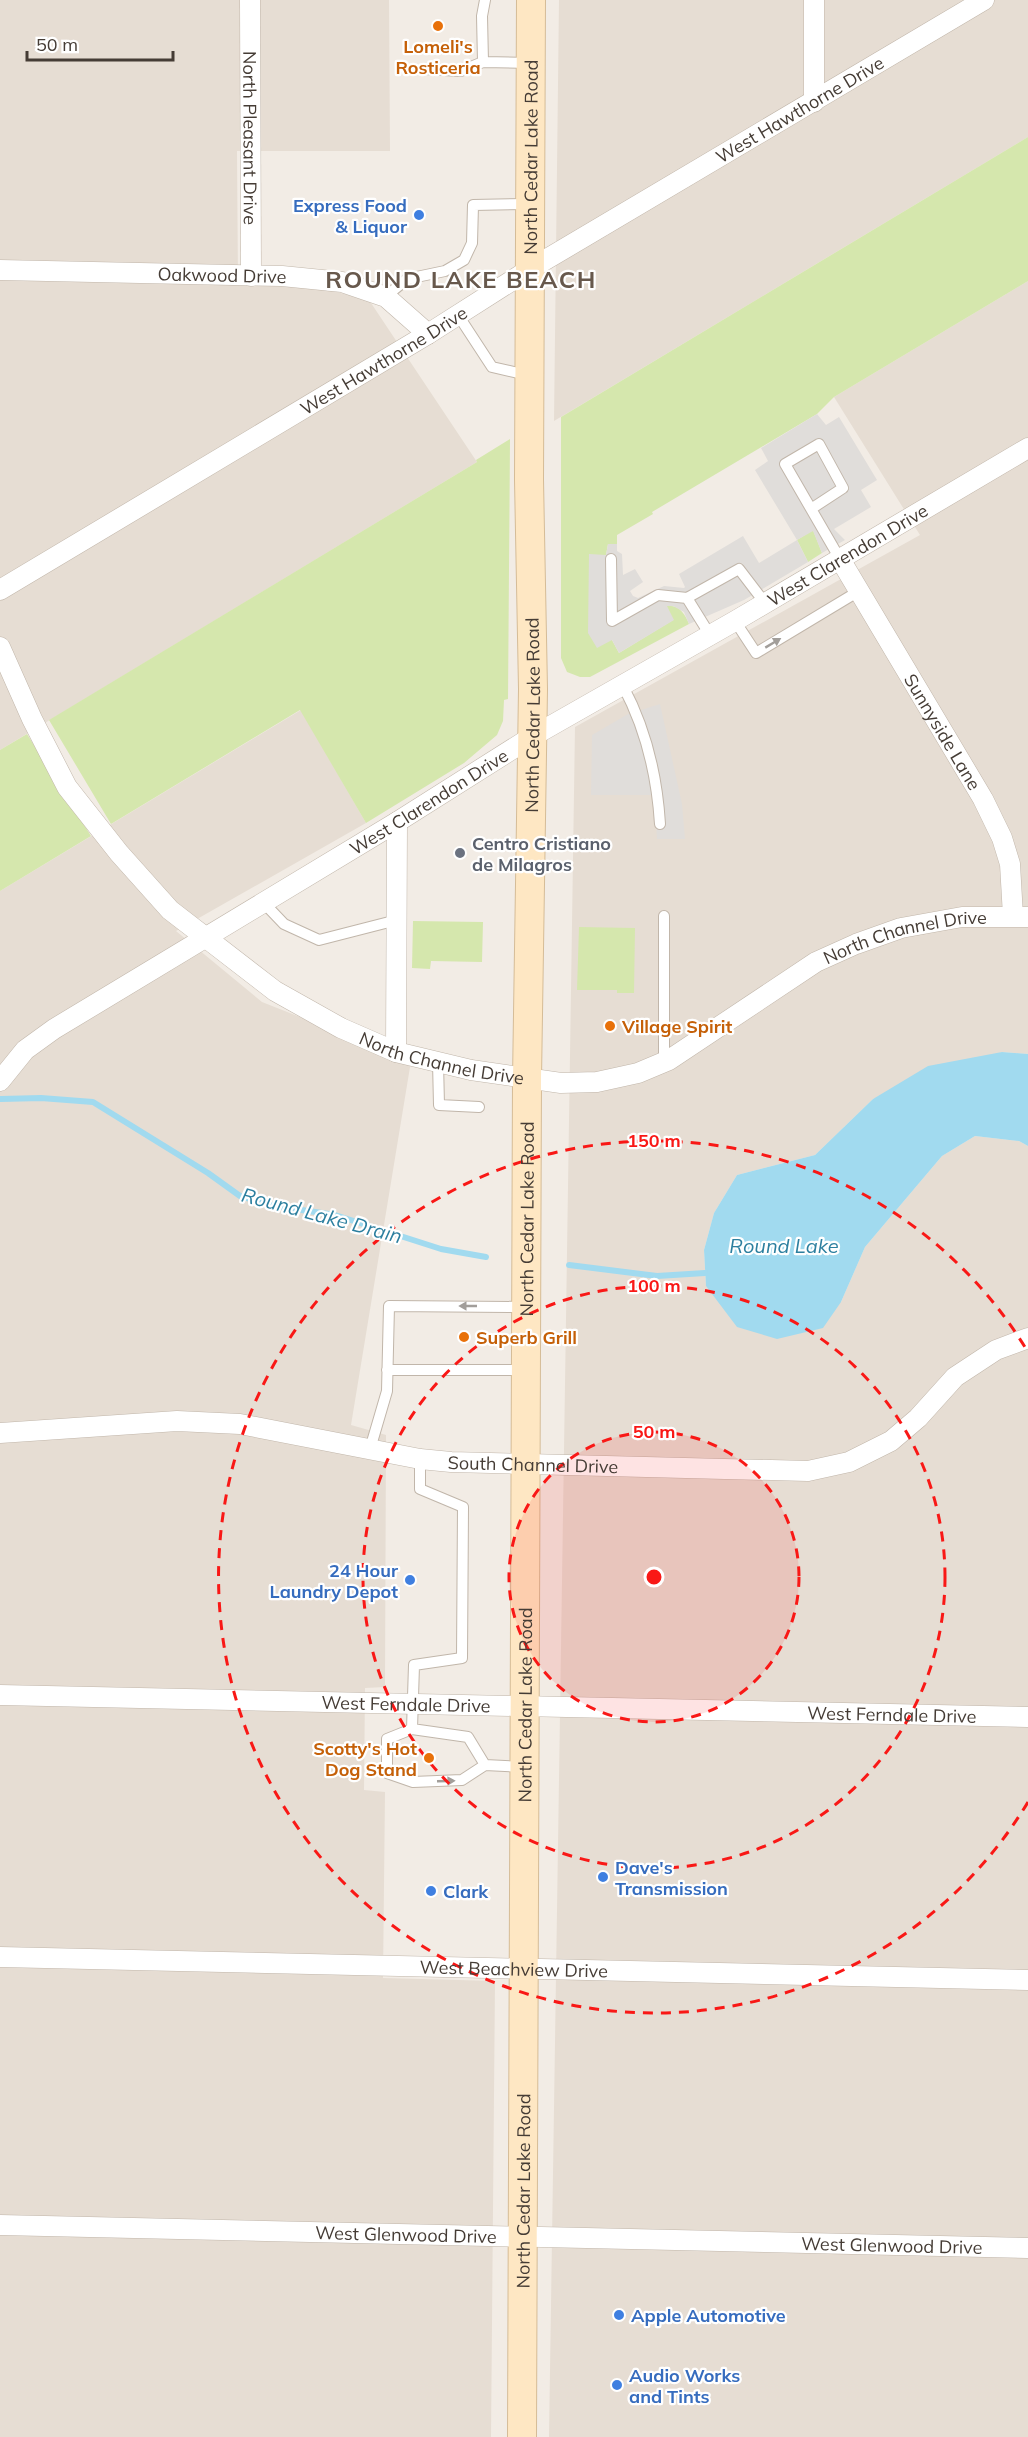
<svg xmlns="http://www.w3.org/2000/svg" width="1028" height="2437" font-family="Mulish,sans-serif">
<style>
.residential{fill:#e6ddd3}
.green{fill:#d5e7ad}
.parking{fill:#e0ddda}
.water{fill:#a1daef}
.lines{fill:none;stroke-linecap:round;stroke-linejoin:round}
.stream{stroke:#a1daef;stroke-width:6}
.service-casing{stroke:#c1b6aa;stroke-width:12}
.minor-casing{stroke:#c1b6aa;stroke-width:21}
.secondary-casing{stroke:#d5bc97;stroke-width:30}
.service{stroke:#fff;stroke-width:10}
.minor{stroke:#fff;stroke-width:20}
.secondary{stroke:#fee7c3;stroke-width:28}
.oneway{fill:#a29e9a}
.ring{fill:none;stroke:#f91816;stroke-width:3;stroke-dasharray:10 8}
.food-dot{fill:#e8710a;stroke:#fff;stroke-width:2}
.shop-dot{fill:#3f7fe0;stroke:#fff;stroke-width:2}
.worship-dot{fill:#6b7280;stroke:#fff;stroke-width:2}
.labels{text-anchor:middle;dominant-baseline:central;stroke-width:4.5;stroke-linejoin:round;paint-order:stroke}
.food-label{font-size:18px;font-weight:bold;fill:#c56008;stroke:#fff;text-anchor:start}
.street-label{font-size:18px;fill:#453c35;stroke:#fff}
.shop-label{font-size:18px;font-weight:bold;fill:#366cbe;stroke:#fff;text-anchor:start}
.worship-label{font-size:18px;font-weight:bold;fill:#5b616d;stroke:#fff;text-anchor:start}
.water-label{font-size:20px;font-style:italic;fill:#2c7f9f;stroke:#fff}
.district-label{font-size:24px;font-weight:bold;letter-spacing:1.5px;fill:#67584c;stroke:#fff}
.centre{fill:#f91816;stroke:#fff;stroke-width:3}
.ring-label{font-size:18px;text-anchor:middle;font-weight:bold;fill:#f91816;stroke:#fff;stroke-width:4.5;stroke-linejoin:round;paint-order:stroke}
</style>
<rect width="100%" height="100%" fill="#f2ece5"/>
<!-- residential -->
<path class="residential" d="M 0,0 L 389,0 L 390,151 L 237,151 L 238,283 L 320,288 L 369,300 L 477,462 L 0,750 Z
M 559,0 L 1028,0 L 1028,137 L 554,421 Z
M 1028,281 L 1028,1054 L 1002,1052 L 873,1099 L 815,1155 L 737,1175 L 714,1213 L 704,1250 L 706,1286 L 841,1302 L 865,1247 L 942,1156 L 975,1136 L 1019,1141 L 1028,1146 L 1028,2437 L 549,2437 L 575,727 L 920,535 L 834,397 Z
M 301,710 L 366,823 L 176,931 L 262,1002 L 411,1061 L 351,1425 L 386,1435 L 385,1687 L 365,1688 L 364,1790 L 385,1792 L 383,1978 L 495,1981 L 491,2437 L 0,2437 L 0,891 Z"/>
<!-- green -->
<path class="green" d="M 1028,137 L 1028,281 L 834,397 L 817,414 L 652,512 L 653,514 L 617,535 L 617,544 L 608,544 L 606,555 L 612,640 L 619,653 L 673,620 L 666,606 C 679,604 685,614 689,624 L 590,677 L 580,677 L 567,672 L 561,658 L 561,417 Z
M 510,439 L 508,699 L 504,700 L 503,721 L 497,735 L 464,763 L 366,823 L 300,710 L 111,824 L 49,720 L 477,462 L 476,460 Z
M 813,530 L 822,553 L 808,562 L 797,540 Z
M 27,734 L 91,836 L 0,891 L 0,750 Z
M 413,921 L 483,922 L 482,962 L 431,961 L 430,969 L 412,968 Z
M 579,927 L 635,928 L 634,993 L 617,993 L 617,990 L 577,990 Z"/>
<!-- parking -->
<path class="parking" d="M 817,414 L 826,425 L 839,417 L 877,480 L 861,490 L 871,507 L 834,529 L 845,540 L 822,553 L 813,531 L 797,540 L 755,470 L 768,461 L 761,448 Z
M 743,536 L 759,563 L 797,540 L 808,562 L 744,600 L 689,624 L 684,612 L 673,606 L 667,606 L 674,620 L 619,653 L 612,640 L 597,648 L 588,633 L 589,554 L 606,555 L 608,544 L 617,544 L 617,551 L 622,554 L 623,575 L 635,569 L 643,582 L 630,591 L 633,596 L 638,598 L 664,586 L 684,588 L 685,587 L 679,574 Z
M 660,704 L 682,804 L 685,839 L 657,839 L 654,795 L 591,795 L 592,735 L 628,714 Z"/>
<!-- water -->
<path class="water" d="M 1002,1052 L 1028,1054 L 1028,1146 L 1019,1141 L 975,1136 L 942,1156 L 865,1247 L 841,1302 L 823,1328 L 777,1339 L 737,1327 L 706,1286 L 704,1250 L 714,1213 L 737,1175 L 815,1155 L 873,1099 L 928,1066 Z"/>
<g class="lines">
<!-- stream -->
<path class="stream" d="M 1,1099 L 41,1098 L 93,1102 L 208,1173 L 240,1196 L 275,1206 L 335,1215 L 441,1249 L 486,1257
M 569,1265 L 657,1276 L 705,1273"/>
<!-- service casing -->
<g class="service-casing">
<path id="service" d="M 485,0 L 482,16 L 483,62 L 529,63
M 425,69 L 461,71 L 483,62
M 385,297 L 407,279 L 445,271 L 464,260 L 472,243 L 473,205 L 528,204
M 458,315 L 492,367 L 527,375
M 811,509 L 843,488 L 819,444 L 785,464 L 840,559
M 611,559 L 612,621 L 658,595 L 687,598 L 739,569 L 765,603
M 687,598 L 710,635
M 735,621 L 756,653 L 859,591
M 623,686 C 646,729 657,776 660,824
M 263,902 L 284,924 L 319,940 L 397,920
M 664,916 L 664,1062
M 438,1062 L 439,1105 L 479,1107
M 387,1370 L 525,1370
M 370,1449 L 387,1391 L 389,1306 L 525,1307
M 412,1729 L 414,1665 L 462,1658 L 463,1507 L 420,1489 L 420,1459
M 485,1765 L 468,1737 L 412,1729 L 387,1739 L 387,1773 L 413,1782 L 462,1780 L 485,1765 L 524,1767"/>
</g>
<!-- minor casing -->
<g class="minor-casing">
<g id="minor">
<path id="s1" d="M 250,0 L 251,276"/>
<path d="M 814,102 L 814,0"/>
<path id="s2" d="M 0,270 L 282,276 L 342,282 L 386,297 L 428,334"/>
<path id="s3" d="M 840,559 L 983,799 L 1002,838 L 1010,864 L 1013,916"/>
<path id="s4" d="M 0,590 L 428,334 L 530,269 L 984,0"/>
<path id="s5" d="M 0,647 L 32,719 L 67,787 L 119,853 L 170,910 L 275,991 L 341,1028 L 396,1052 L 471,1070 L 561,1083 L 597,1082 L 638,1073 L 669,1060 L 816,962 L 856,944 L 901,928 L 962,917 L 1028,917"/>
<path d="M 396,1052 L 397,822"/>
<path id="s6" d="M 0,1081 L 25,1050 L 54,1029 L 397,822 L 533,736 L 735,621 L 1028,448"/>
<path id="s7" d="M 0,1433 L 177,1421 L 240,1424 L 420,1459 L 451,1462 L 808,1471 L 849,1462 L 891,1441 L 918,1418 L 955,1377 L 996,1350 L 1028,1338"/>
<path id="s8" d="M 0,1695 L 1028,1717"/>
<path id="s9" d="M 0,1957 L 1028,1980"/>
<path id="s10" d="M 0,2225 L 1028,2248"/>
</g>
</g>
<!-- secondary casing -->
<g class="secondary-casing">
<g id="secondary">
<path id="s11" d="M 522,2437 L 527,1079 L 533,689 L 529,480 L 531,0"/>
</g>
</g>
<!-- service -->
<use href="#service" class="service"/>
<!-- minor -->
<use href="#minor" class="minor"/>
<!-- secondary -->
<use href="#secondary" class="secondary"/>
</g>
<!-- one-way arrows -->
<defs><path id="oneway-solid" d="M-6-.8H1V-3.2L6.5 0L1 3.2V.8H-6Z" transform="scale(1.5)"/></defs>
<g class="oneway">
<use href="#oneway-solid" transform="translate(773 643) rotate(-31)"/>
<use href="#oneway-solid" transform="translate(468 1306) rotate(-180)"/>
<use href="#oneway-solid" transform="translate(446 1781) rotate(-2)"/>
</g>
<!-- distance rings -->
<circle cx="654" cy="1577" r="145" fill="#f91816" fill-opacity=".12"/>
<g class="ring">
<circle cx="654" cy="1577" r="145"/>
<circle cx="654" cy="1577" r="291"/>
<path d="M1028 1802A436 436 0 1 1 1028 1352"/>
</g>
<!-- markers -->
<g class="food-dot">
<circle cx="438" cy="26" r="6"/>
<circle cx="610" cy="1026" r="6"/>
<circle cx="464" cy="1337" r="6"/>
<circle cx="429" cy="1758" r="6"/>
</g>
<g class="shop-dot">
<circle cx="419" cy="215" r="6"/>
<circle cx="410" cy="1580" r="6"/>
<circle cx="603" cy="1877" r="6"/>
<circle cx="431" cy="1891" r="6"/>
<circle cx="619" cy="2315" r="6"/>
<circle cx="617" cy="2385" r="6"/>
</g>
<circle class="worship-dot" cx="460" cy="853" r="6"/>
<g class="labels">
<!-- food labels -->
<g class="food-label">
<text x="438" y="46" text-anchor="middle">Lomeli's<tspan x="438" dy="21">Rosticeria</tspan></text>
<text x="622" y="1026">Village Spirit</text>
<text x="476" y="1337">Superb Grill</text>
<text x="417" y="1748" text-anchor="end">Scotty's Hot<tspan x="417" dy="21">Dog Stand</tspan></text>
</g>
<!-- street labels -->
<g class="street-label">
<text stroke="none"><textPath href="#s4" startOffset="933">West Hawthorne Drive</textPath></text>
<text stroke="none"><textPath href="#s1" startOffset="138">North Pleasant Drive</textPath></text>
<text stroke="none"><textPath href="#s11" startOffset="2280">North Cedar Lake Road</textPath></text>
<text stroke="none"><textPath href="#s2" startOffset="222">Oakwood Drive</textPath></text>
<text stroke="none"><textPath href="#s4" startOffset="447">West Hawthorne Drive</textPath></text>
<text stroke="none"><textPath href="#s6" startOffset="1000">West Clarendon Drive</textPath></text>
<text stroke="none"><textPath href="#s11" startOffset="1722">North Cedar Lake Road</textPath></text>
<text stroke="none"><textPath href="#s3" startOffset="201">Sunnyside Lane</textPath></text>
<text stroke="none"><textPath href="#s6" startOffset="514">West Clarendon Drive</textPath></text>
<text stroke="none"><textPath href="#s5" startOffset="1134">North Channel Drive</textPath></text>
<text stroke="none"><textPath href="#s5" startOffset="630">North Channel Drive</textPath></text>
<text stroke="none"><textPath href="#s11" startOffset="1218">North Cedar Lake Road</textPath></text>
<text stroke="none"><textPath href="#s7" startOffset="537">South Channel Drive</textPath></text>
<text stroke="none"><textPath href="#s8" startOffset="406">West Ferndale Drive</textPath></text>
<text stroke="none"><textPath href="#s11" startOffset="732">North Cedar Lake Road</textPath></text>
<text stroke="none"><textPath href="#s8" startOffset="892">West Ferndale Drive</textPath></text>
<text stroke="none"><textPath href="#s9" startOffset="514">West Beachview Drive</textPath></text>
<text stroke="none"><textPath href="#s11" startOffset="246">North Cedar Lake Road</textPath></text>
<text stroke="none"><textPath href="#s10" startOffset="406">West Glenwood Drive</textPath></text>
<text stroke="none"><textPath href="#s10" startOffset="892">West Glenwood Drive</textPath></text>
</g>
<!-- shop labels -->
<g class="shop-label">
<text x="407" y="205" text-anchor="end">Express Food<tspan x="407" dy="21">&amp; Liquor</tspan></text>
<text x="398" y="1570" text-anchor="end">24 Hour<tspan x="398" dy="21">Laundry Depot</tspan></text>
<text x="615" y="1867">Dave's<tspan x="615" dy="21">Transmission</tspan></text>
<text x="443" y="1891">Clark</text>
<text x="631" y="2315">Apple Automotive</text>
<text x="629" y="2375">Audio Works<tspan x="629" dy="21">and Tints</tspan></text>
</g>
<!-- worship labels -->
<g class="worship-label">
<text x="472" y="843">Centro Cristiano<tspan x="472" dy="21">de Milagros</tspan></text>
</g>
<!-- water labels -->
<g class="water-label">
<text transform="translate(322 1215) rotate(15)">Round Lake Drain</text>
<text x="784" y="1245">Round Lake</text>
</g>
<!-- district labels -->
<g class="district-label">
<text x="461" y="279">ROUND LAKE BEACH</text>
</g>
</g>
<circle cx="654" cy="1577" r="9" class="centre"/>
<g class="ring-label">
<text x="654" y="1147">150 m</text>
<text x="654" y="1292">100 m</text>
<text x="654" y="1438">50 m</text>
</g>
<!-- scale -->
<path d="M27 51v9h146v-9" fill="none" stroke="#453c35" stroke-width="3"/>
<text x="36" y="51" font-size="18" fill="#453c35" stroke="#ffffff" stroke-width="4.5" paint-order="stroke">50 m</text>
</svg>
